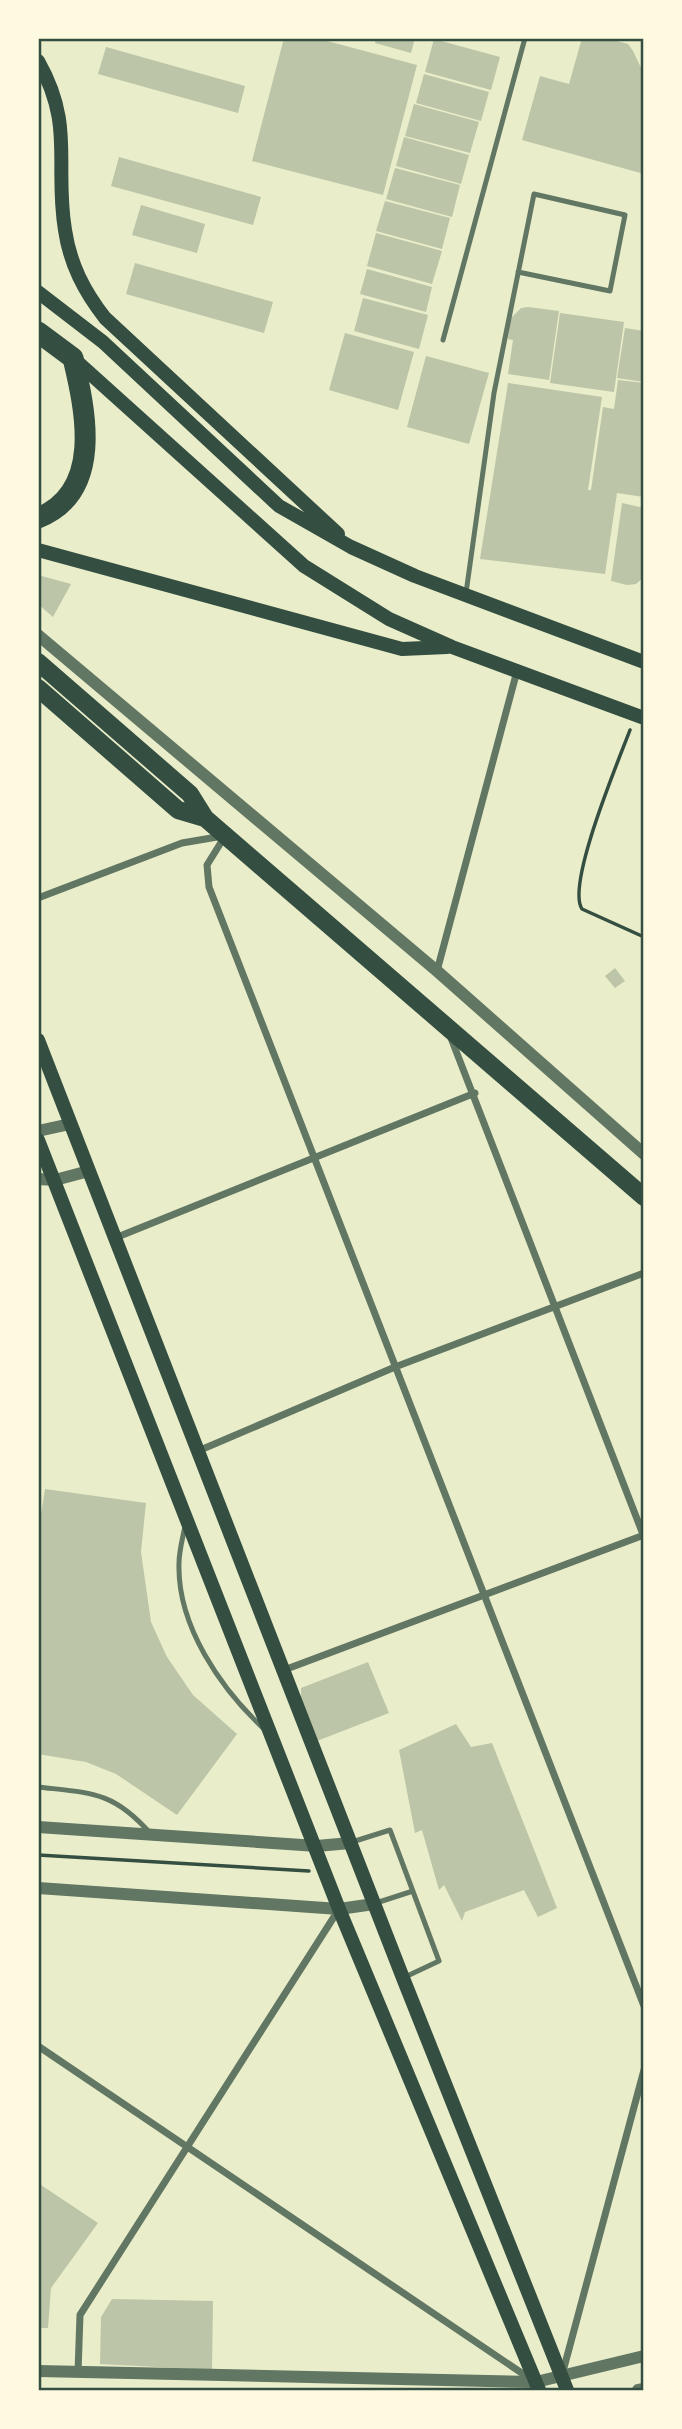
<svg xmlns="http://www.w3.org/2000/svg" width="682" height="2429" font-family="'Archivo Narrow',sans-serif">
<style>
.building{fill:#bcc5a7}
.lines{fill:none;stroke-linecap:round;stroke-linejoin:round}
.path{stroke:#344e41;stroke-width:3.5}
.service{stroke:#617663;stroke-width:5}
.minor{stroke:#617663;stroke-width:7}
.tertiary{stroke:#617663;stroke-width:12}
.secondary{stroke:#344e41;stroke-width:14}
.primary{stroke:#344e41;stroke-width:18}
.motorway{stroke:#344e41;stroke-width:21}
.neatline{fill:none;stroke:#344e41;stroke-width:2.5}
</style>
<rect width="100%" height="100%" fill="#e9edc9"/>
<!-- building -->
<path class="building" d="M 284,38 L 316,38 L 417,65 L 383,195 L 252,161 Z
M 376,38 L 415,38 L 411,53 L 375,43 Z
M 582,38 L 606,38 L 628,44 L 633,51 L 644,74 L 644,174 L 522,140 L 540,76 L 569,84 Z
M 434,39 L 500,57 L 491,90 L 425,72 Z
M 106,47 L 245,86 L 238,113 L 98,74 Z
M 424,74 L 489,92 L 481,121 L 416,103 Z
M 414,104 L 479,122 L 470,153 L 405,136 Z
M 404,137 L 469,155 L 461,184 L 396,166 Z
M 119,157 L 261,197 L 253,225 L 111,186 Z
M 395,168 L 460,185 L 452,217 L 386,199 Z
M 385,201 L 450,218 L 442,249 L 376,231 Z
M 141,205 L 205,224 L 197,253 L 132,235 Z
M 376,233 L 442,251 L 432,284 L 367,266 Z
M 135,263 L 273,302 L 264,333 L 126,294 Z
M 367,269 L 432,287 L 426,312 L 360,294 Z
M 363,298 L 428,315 L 419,349 L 354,331 Z
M 528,307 L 559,311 L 549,380 L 508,374 L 513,340 L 508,339 L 510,319 L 521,308 Z
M 560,313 L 624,322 L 614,392 L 550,383 Z
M 625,328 L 644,331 L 644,382 L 617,378 Z
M 345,333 L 414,352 L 398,410 L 329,390 Z
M 426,356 L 489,373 L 469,444 L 407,427 Z
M 618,380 L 644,383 L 644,497 L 617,493 L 605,574 L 480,559 L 508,383 L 602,397 L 588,490 L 591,490 L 603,407 L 614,409 Z
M 622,503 L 644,508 L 644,577 L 636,584 L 627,585 L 611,581 Z
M 38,575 L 71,584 L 53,617 L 38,604 Z
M 615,968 L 625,981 L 615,988 L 605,976 Z
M 45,1489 L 146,1503 L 141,1552 L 151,1622 L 167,1657 L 193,1695 L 237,1734 L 177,1815 L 116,1774 L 86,1762 L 38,1754 L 38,1534 Z
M 368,1662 L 389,1713 L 317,1741 L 301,1700 L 301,1688 Z
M 456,1724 L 471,1747 L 492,1743 L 557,1908 L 538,1917 L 524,1890 L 465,1912 L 462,1921 L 444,1885 L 439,1890 L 422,1830 L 415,1833 L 399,1750 Z
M 38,2183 L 98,2223 L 51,2288 L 48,2328 L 38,2328 Z
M 112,2299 L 213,2301 L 212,2370 L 100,2364 L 101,2317 Z"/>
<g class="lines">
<!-- path -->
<path class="path" d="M 630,730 C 618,762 566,885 582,909 L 644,937
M 38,1855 L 309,1871"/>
<!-- service -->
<path class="service" d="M 443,340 L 525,38
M 466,593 L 494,393 L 534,194 L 625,215 L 610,291 L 518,272
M 185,1526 C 183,1537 179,1551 179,1563 C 177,1626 221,1689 265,1730
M 38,1787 C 91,1793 113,1791 150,1833
M 352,1842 L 390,1830 L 439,1961 L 405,1977
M 376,1903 L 413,1891"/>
<!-- minor -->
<path class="minor" d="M 225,836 L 207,865 L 209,887 L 644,2006
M 38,898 L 182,843 L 223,836
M 437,971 L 517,671
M 451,1038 L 644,1537
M 115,1238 L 475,1093
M 198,1451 L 395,1367 L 644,1273
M 284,1670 L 644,1535
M 38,2046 L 532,2380
M 78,2372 L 80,2315 L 339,1909
M 562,2375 L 644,2070"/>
<!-- tertiary -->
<path class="tertiary" d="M 38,635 L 437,971 L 644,1154
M 38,1131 L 70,1124
M 38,1179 L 55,1180 L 89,1171
M 38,1827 L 317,1846 L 350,1843
M 38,1888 L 339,1909 L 374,1904
M 38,2371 L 536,2382 L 644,2356
M 638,2390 L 644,2389"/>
<!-- secondary -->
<path class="secondary" d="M 38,61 C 75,126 54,164 65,230 C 70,264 84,291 105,318 L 338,534
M 38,292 L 103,342 L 279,506 L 351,547 L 415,576 L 644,662
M 74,359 L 304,566 L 389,619 L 452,647 L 644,718
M 38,550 L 402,649 L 447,647
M 38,1040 L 403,1978 L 567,2390
M 38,1140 L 339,1909 L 539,2390"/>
<!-- primary -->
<path class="primary" d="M 38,662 L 190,794 L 205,818 L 644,1197
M 38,688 L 178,810 L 205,818"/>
<!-- motorway -->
<path class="motorway" d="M 38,332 L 73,358 C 86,412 103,492 38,518"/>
</g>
<!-- border -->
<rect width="682" height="2429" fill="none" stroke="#fefae0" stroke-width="80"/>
<rect x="40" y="40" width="602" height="2349" class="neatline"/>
</svg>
